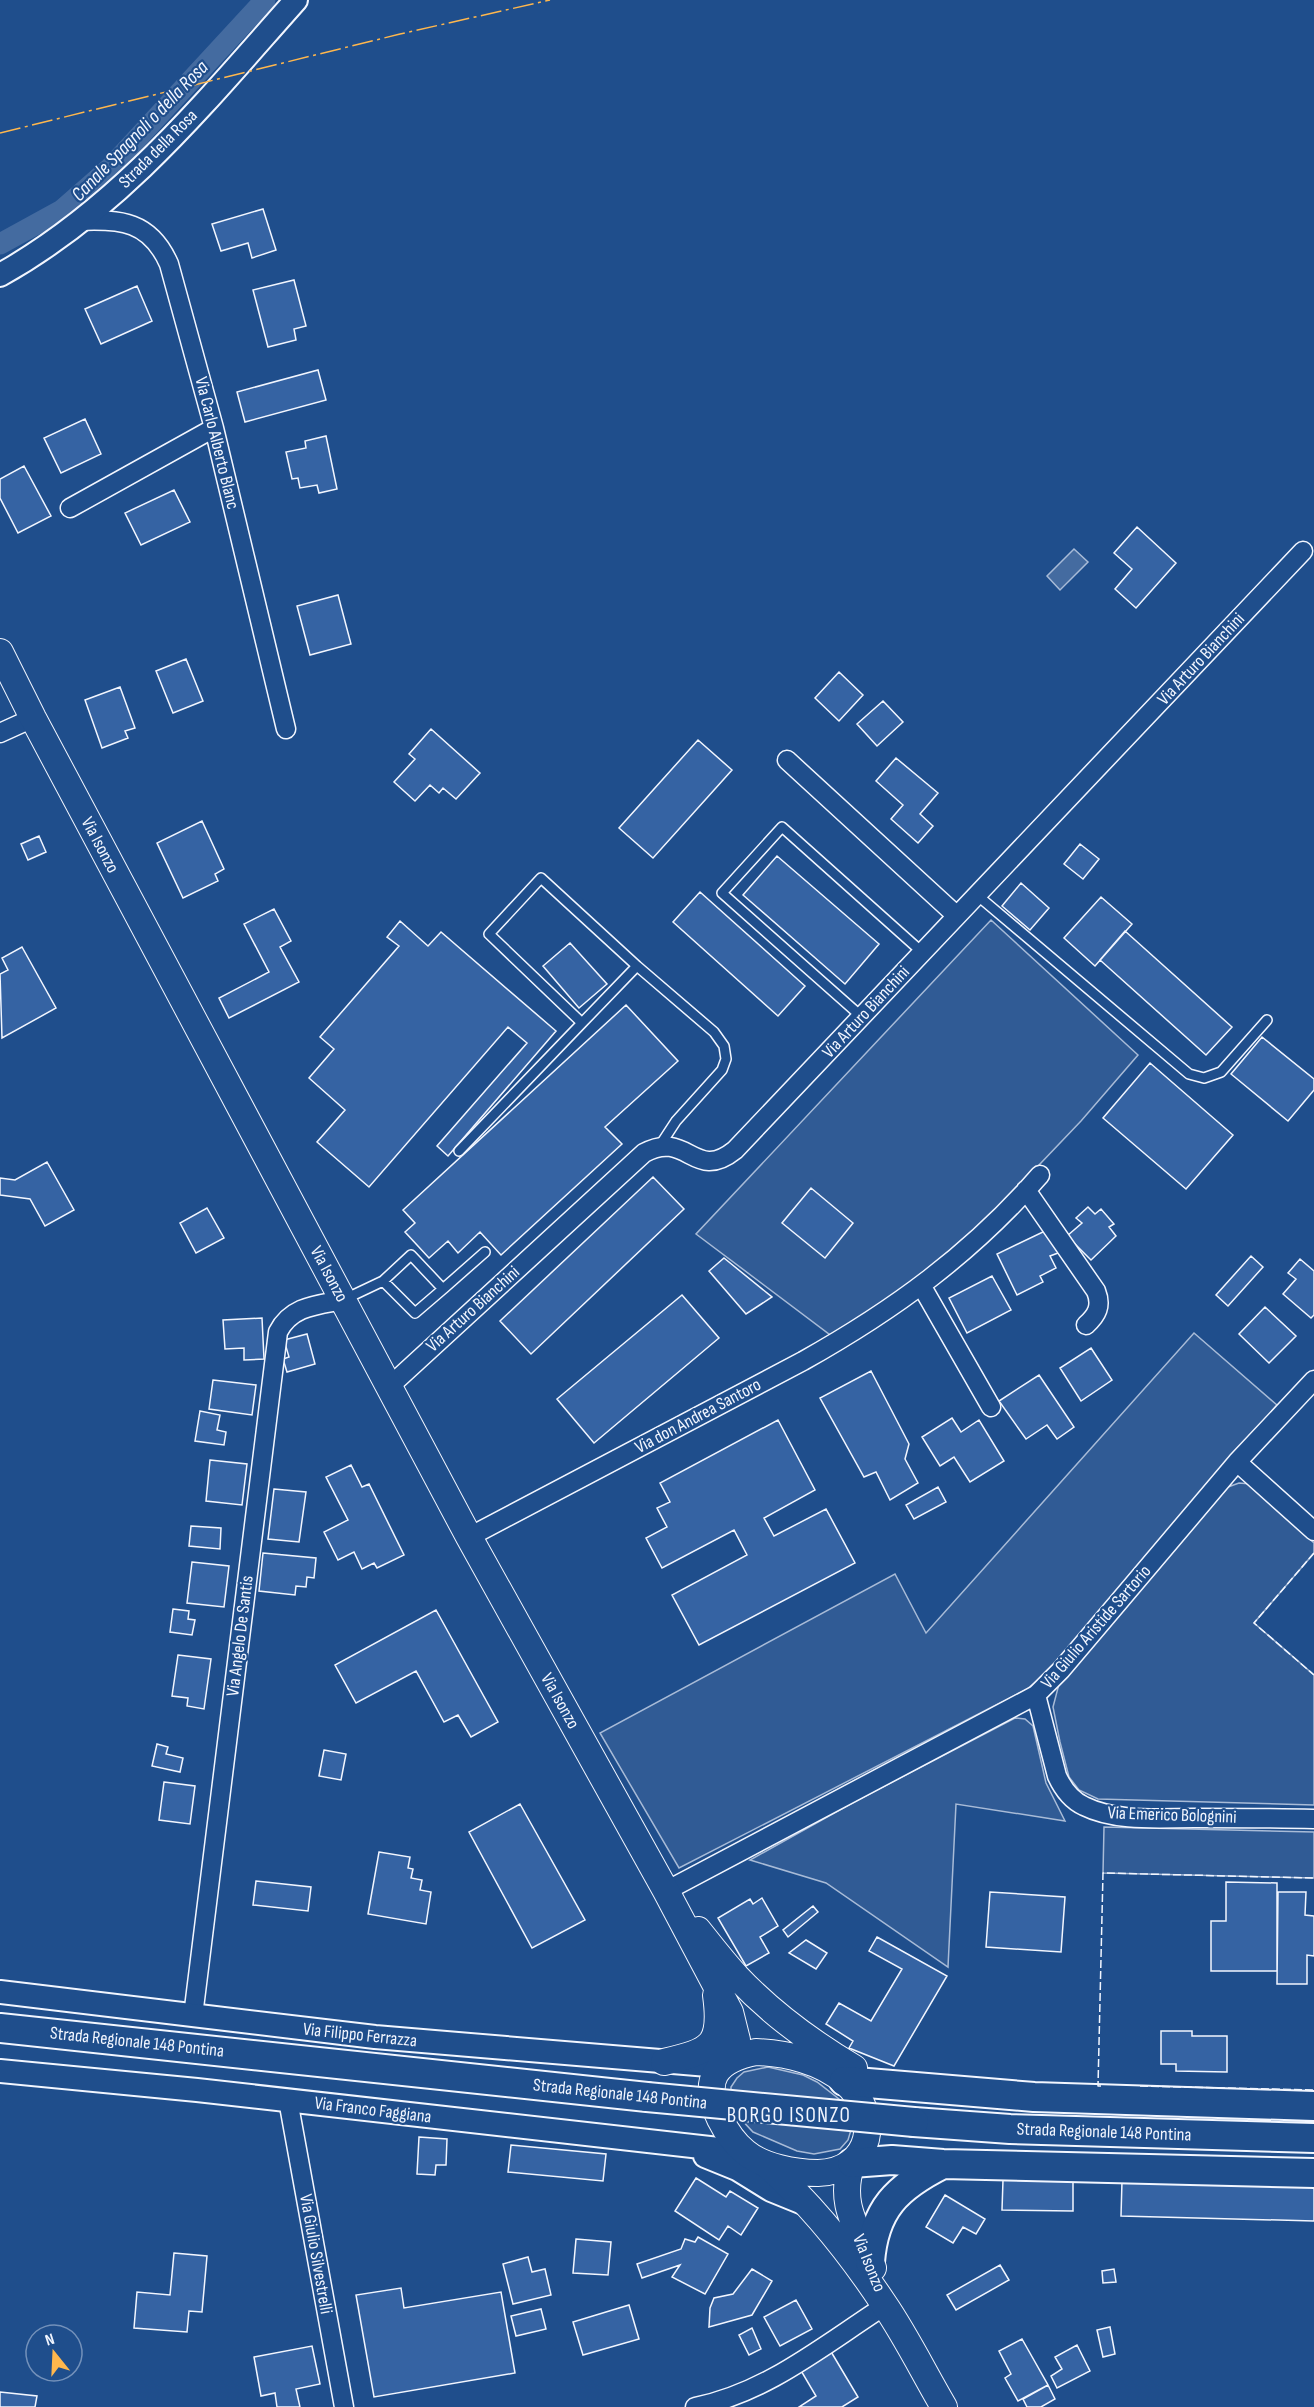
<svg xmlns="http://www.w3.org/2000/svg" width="1314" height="2407" font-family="'Sofia Sans Condensed',sans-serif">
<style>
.built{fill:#305b95;stroke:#a8bbd7;stroke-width:1.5}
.water{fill:#446ba0;stroke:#a8bbd7;stroke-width:1.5}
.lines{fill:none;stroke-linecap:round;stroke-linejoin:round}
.canal{stroke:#446ba0;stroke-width:21}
.building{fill:#3563a3;stroke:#f2f6ff;stroke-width:1.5}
.service-casing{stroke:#f2f6ff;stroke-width:12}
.minor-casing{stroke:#f2f6ff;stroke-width:21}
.tertiary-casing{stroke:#f2f6ff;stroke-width:26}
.secondary-casing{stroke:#f2f6ff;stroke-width:28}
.primary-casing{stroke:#f2f6ff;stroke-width:32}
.service{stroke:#1f4e8c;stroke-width:9}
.minor{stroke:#1f4e8c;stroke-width:18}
.tertiary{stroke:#1f4e8c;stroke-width:22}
.secondary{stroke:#1f4e8c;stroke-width:26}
.primary{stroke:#1f4e8c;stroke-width:28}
.primary-bridge-casing{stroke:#f2f6ff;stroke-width:32;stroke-linecap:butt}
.primary-bridge{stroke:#1f4e8c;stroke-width:28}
.fence{stroke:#f2f6ff;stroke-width:1.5;stroke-dasharray:8 3;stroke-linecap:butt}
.power{stroke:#ffb74d;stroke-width:1.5;stroke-dasharray:21 4.5 3 4.5;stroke-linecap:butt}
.labels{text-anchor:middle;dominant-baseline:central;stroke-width:4.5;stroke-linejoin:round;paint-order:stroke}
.street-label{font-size:18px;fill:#f2f6ff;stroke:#1f4e8c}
.water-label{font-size:20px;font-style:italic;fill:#f2f6ff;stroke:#1f4e8c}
.quarter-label{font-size:21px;letter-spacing:1.5px;fill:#f2f6ff;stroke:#1f4e8c}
</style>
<rect width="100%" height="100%" fill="#1f4e8c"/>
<!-- built -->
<path class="built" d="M 991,920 L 1138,1055 L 1081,1121 L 975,1232 L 858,1323 L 833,1337 L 696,1234 Z
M 1194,1333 L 1277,1405 L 1059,1663 L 1027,1689 L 679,1868 L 600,1733 L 895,1574 L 926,1633 Z
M 1239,1483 L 1251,1484 L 1314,1543 L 1314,1553 L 1254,1623 L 1314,1675 L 1314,1805 L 1098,1799 L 1079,1790 L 1069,1777 L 1060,1742 L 1053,1707 L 1059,1684 L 1228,1487 Z
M 1015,1718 L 1025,1719 L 1033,1726 L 1046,1783 L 1065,1821 L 956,1804 L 948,1967 L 826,1883 L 750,1860 L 854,1802 Z
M 1104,1827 L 1314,1832 L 1314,1878 L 1103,1873 Z
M 768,2067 L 803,2075 L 817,2082 L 839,2099 L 845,2108 L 851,2130 L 848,2140 L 840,2149 L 814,2154 L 797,2151 L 753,2132 L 740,2118 L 731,2096 L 731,2087 L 737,2078 L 744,2072 Z"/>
<!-- water -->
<path class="water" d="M 1074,549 L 1088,562 L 1060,590 L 1047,576 Z"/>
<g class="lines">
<!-- canal -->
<path class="canal" d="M 0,244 L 62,210 L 109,169 L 265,0"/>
</g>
<!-- building -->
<path class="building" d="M 263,209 L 276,250 L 252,258 L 248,243 L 221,251 L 212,224 Z
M 294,280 L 306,326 L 294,329 L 296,340 L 268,347 L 253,290 Z
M 137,286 L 152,321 L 101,344 L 85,309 Z
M 318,370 L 326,400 L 245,422 L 237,392 Z
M 85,419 L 101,454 L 61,473 L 44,438 Z
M 326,436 L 337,489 L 319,493 L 317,485 L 300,488 L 298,478 L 292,479 L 286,452 L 306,448 L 305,441 Z
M 24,466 L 51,516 L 18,533 L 0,498 L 0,479 Z
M 174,490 L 190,522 L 141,545 L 125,513 Z
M 1137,527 L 1176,563 L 1136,608 L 1115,589 L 1132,569 L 1114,553 Z
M 338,595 L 351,644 L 310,655 L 297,606 Z
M 186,659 L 203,701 L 173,713 L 156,671 Z
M 839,672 L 863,695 L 839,721 L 815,698 Z
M 120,687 L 135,728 L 125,731 L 128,738 L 102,748 L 85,700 Z
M 883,701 L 903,722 L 877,746 L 857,724 Z
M 431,729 L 480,773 L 456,799 L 443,788 L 439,793 L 430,785 L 415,801 L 394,782 L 415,759 L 409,754 Z
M 698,740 L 732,770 L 653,858 L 619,828 Z
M 896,758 L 938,793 L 920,814 L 933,826 L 918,843 L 891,819 L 903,805 L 876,781 Z
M 202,821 L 224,869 L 215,874 L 218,881 L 183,898 L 157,843 Z
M 39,836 L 46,852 L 28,860 L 21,844 Z
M 1080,844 L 1099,859 L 1083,879 L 1064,864 Z
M 777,856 L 879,944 L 845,984 L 743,895 Z
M 1021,883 L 1049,908 L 1030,930 L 1002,906 Z
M 700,892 L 805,986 L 778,1016 L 673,922 Z
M 1101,897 L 1132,924 L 1095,966 L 1064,938 Z
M 274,909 L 291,941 L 280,947 L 299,982 L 229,1018 L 219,998 L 269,972 L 244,924 Z
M 400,921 L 428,946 L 441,932 L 556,1031 L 448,1156 L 437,1146 L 527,1043 L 508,1027 L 369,1187 L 317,1142 L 345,1110 L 309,1078 L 334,1049 L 320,1037 L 399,946 L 387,937 Z
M 1125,931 L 1232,1027 L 1206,1055 L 1100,960 Z
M 570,943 L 607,984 L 579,1008 L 543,966 Z
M 22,947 L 56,1008 L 2,1038 L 0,974 L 8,970 L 2,958 Z
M 626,1005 L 678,1061 L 605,1127 L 622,1144 L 501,1255 L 480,1232 L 458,1253 L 448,1241 L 429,1258 L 405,1232 L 415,1223 L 403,1210 Z
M 1262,1037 L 1314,1079 L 1314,1090 L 1288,1121 L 1231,1074 Z
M 1150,1063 L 1233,1135 L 1186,1189 L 1103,1118 Z
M 47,1162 L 74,1210 L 45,1226 L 30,1199 L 0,1195 L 0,1178 L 15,1180 Z
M 653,1177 L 684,1209 L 531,1354 L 500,1321 Z
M 811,1188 L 853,1223 L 825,1258 L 782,1223 Z
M 1088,1207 L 1095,1214 L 1101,1209 L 1114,1224 L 1109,1227 L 1116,1236 L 1091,1260 L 1067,1236 L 1082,1223 L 1076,1218 Z
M 207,1208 L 224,1238 L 196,1253 L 180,1223 Z
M 1047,1230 L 1058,1253 L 1050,1256 L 1056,1268 L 1040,1276 L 1043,1282 L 1017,1295 L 997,1254 Z
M 1251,1256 L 1263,1267 L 1228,1306 L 1216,1295 Z
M 724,1258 L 772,1297 L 746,1314 L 709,1271 Z
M 1300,1259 L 1314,1271 L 1314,1315 L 1311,1318 L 1283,1294 L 1296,1279 L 1288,1273 Z
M 992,1276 L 1011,1310 L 967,1333 L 949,1298 Z
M 682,1295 L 719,1338 L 594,1443 L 557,1399 Z
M 1265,1307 L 1296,1336 L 1269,1363 L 1239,1334 Z
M 262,1318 L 264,1359 L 244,1360 L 244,1348 L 225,1349 L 223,1320 Z
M 307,1334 L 315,1364 L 287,1372 L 283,1359 L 289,1357 L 284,1340 Z
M 1091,1348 L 1112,1380 L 1081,1401 L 1060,1368 Z
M 871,1371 L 909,1444 L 905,1459 L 918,1483 L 890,1500 L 876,1472 L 864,1477 L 820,1398 Z
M 1039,1375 L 1074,1427 L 1057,1439 L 1047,1425 L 1026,1439 L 999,1401 Z
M 213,1380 L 256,1385 L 252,1415 L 209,1409 Z
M 200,1411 L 220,1415 L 217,1430 L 226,1432 L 224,1445 L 195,1441 Z
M 952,1418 L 961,1432 L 979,1420 L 1004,1461 L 970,1482 L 954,1457 L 940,1466 L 922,1437 Z
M 778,1420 L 815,1490 L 764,1518 L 774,1536 L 826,1509 L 855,1563 L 699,1645 L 672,1595 L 747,1555 L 734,1530 L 662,1568 L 646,1538 L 667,1527 L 657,1508 L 670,1502 L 660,1483 Z
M 210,1460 L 247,1464 L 242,1505 L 206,1501 Z
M 351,1465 L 362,1487 L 369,1484 L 404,1555 L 377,1568 L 374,1563 L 362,1569 L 354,1552 L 338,1560 L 324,1532 L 348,1520 L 326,1477 Z
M 938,1487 L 946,1502 L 914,1519 L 906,1505 Z
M 274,1489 L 306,1492 L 299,1542 L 268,1539 Z
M 191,1526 L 221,1528 L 220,1549 L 189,1546 Z
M 263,1553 L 316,1558 L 314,1578 L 307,1577 L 306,1587 L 296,1586 L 295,1595 L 259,1591 Z
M 192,1562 L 229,1566 L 224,1607 L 187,1603 Z
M 173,1609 L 189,1611 L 188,1619 L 195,1620 L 192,1635 L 170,1632 Z
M 436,1610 L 498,1722 L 471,1737 L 458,1715 L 444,1722 L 416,1671 L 356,1703 L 335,1665 Z
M 178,1655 L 211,1659 L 204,1709 L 187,1706 L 188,1698 L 172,1696 Z
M 157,1744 L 168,1747 L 166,1754 L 183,1758 L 180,1772 L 152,1766 Z
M 324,1750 L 346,1754 L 341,1780 L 319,1776 Z
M 164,1782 L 195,1786 L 190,1824 L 159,1820 Z
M 520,1804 L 585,1920 L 532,1948 L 469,1832 Z
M 379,1852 L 410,1857 L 408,1868 L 413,1869 L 411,1878 L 422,1880 L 420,1890 L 431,1892 L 426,1924 L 368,1914 Z
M 256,1881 L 311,1887 L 308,1911 L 253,1905 Z
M 1226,1882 L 1277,1883 L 1277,1971 L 1211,1971 L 1211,1921 L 1226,1921 Z
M 990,1892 L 1065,1897 L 1061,1952 L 986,1947 Z
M 1278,1892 L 1306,1892 L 1305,1915 L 1314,1916 L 1314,1956 L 1307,1955 L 1307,1984 L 1277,1984 Z
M 762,1898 L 778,1926 L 760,1937 L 769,1953 L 746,1966 L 718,1918 L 750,1899 L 753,1904 Z
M 813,1906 L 818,1912 L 788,1937 L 783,1930 Z
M 877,1937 L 947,1976 L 894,2066 L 849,2048 L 853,2041 L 826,2024 L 839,2003 L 871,2021 L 902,1969 L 869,1951 Z
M 806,1940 L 827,1953 L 816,1969 L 789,1953 Z
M 1161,2031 L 1192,2031 L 1192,2036 L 1227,2036 L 1227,2072 L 1176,2071 L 1176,2064 L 1161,2064 Z
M 419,2137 L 447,2139 L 446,2165 L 436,2165 L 435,2175 L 417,2174 Z
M 511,2145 L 606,2154 L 603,2181 L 508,2172 Z
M 696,2178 L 726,2197 L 730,2191 L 758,2208 L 741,2235 L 728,2226 L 719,2240 L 675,2211 Z
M 1003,2180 L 1073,2181 L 1073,2211 L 1002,2210 Z
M 1122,2181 L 1314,2186 L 1314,2221 L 1121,2216 Z
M 945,2195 L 985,2219 L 976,2234 L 963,2227 L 953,2243 L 926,2227 Z
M 698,2237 L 728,2254 L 705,2294 L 672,2277 L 680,2265 L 642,2278 L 637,2264 L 681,2249 L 685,2239 L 695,2242 Z
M 576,2239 L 611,2242 L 608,2275 L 573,2273 Z
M 174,2253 L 207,2256 L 202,2312 L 189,2311 L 187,2332 L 134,2328 L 137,2292 L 170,2295 Z
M 528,2257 L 532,2272 L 545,2269 L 551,2295 L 513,2304 L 503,2264 Z
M 1000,2265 L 1009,2280 L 956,2310 L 947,2295 Z
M 752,2269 L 772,2281 L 752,2315 L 709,2327 L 710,2308 L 714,2298 L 733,2294 Z
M 1114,2269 L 1116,2282 L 1103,2283 L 1102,2271 Z
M 401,2288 L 404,2308 L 501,2292 L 515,2373 L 374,2397 L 356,2295 Z
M 796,2300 L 812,2329 L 780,2346 L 764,2317 Z
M 629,2305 L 639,2339 L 583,2355 L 573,2322 Z
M 541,2309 L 546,2329 L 516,2336 L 511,2316 Z
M 1110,2327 L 1115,2354 L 1103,2357 L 1097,2330 Z
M 752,2328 L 761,2349 L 749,2355 L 739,2335 Z
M 1022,2339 L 1048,2385 L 1018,2401 L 1005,2378 L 1011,2374 L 999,2351 Z
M 1077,2345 L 1090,2371 L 1057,2388 L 1051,2376 L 1062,2369 L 1055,2357 Z
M 312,2346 L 320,2384 L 296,2389 L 300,2407 L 277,2407 L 275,2393 L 261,2396 L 254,2357 Z
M 830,2350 L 858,2397 L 842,2407 L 799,2407 L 816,2396 L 800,2369 Z
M 1048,2385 L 1055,2399 L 1041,2407 L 1027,2407 L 1023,2399 Z
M 0,2392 L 37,2396 L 35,2407 L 0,2407 Z"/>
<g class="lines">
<!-- service casing -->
<g class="service-casing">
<path id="service" d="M 977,895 L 1189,1074 L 1204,1078 L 1221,1072 L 1267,1020
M 862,1017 L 722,893 L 782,827 L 923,953
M 582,1023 L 637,966
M 459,1151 L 582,1023 L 489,934 L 541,878 L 637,966 L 714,1032 L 724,1046 L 726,1059 L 722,1070 L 676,1121 L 659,1147
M 383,1281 L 415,1313 L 443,1289
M 345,1299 L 383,1281 L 411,1255 L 443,1289 L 485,1252"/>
</g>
<!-- minor casing -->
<g class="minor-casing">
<path id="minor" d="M 79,221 C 121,219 150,221 169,264 L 214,428 L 286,729
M 70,508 L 214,428
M 0,733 L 33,718
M 787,760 L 957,916
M 1026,1190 L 1096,1291 C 1102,1306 1097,1315 1086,1325
M 921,1285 L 991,1407
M 390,1386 L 644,1153 C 688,1129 694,1183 735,1150 L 1303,551
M 1237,1462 L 1314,1531
M 469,1537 L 803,1361 C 894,1310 971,1254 1040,1175
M 1036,1695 L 1057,1776 C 1063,1789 1071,1800 1084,1806 C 1116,1822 1159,1818 1194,1818 C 1234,1818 1274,1818 1314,1819
M 666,1891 L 1036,1695 L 1061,1670 L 1237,1462 L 1314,1380
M 193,2016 L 278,1332 C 291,1306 317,1305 343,1300
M 288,2100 L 344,2407
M 695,2407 C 767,2393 825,2344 886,2305"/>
</g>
<!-- tertiary casing -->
<g class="tertiary-casing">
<path id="tertiary" d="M 0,275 C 120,208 206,101 296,0
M 0,1992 L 375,2037 L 720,2066
M 0,2071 L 197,2090 L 745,2152
M 705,2156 L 737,2169 L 771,2190 L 803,2203"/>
</g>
<!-- secondary casing -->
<g class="secondary-casing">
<path id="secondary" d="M 0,652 L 33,718 L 469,1537 L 666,1891 L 730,2012 L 737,2040 L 732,2058
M 698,1930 C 711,1946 723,1962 737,1977 C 771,2013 812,2043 854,2068
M 756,2052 C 786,2053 822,2061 845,2082 C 882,2115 873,2171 818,2173 C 795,2173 763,2167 745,2152 C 734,2143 726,2131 720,2119 C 701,2080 715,2060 756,2052 Z
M 664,2062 C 711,2051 723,2046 716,1995
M 852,2163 C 837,2206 859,2229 873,2268
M 766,2164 C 811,2204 851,2254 884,2304 C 906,2336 924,2373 944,2407"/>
</g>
<!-- primary casing -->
<g class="primary-casing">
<path id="primary" d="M 0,2028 L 647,2097
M 844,2081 L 1034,2097 L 1314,2106
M 914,2122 L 1010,2129 L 1314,2138
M 852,2163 L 892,2160 L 943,2164 L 1314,2173
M 870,2262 C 874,2209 897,2187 943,2164"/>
</g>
<!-- service -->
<use href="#service" class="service"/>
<!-- minor -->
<use href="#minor" class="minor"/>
<!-- tertiary -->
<use href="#tertiary" class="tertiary"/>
<!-- secondary -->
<use href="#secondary" class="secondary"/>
<!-- primary -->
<use href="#primary" class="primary"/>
<!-- primary-bridge casing -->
<g class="primary-bridge-casing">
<path id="primary-bridge" d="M 647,2097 L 914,2122"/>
</g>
<!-- primary-bridge -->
<use href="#primary-bridge" class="primary-bridge"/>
<!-- fence -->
<path class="fence" d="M 1314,1553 L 1254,1623 L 1314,1675
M 1101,2086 L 1098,2086 L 1103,1873 L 1314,1878
M 1140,2086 L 1314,2090"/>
<!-- power -->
<path class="power" d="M 0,133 L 400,34 L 550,0"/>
</g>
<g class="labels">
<!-- street labels -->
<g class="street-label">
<text transform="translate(158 149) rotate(-45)">Strada della Rosa</text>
<text transform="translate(217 443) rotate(76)">Via Carlo Alberto Blanc</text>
<text transform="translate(1201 659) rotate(-47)">Via Arturo Bianchini</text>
<text transform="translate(100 845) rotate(62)">Via Isonzo</text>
<text transform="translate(866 1012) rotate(-47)">Via Arturo Bianchini</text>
<text transform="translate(329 1274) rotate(62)">Via Isonzo</text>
<text transform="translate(473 1309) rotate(-42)">Via Arturo Bianchini</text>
<text transform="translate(698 1416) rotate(-28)">Via don Andrea Santoro</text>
<text transform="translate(1096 1627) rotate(-49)">Via Giulio Aristide Sartorio</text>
<text transform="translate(240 1636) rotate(-83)">Via Angelo De Santis</text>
<text transform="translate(560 1701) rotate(61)">Via Isonzo</text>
<text transform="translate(1172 1815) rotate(2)">Via Emerico Bolognini</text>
<text transform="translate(360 2035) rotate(6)">Via Filippo Ferrazza</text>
<text transform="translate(137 2042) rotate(6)">Strada Regionale 148 Pontina</text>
<text transform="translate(620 2094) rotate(6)">Strada Regionale 148 Pontina</text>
<text transform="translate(373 2110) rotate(7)">Via Franco Faggiana</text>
<text transform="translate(1104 2132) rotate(2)">Strada Regionale 148 Pontina</text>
<text transform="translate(316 2254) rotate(80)">Via Giulio Silvestrelli</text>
<text transform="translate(869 2263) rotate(68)">Via Isonzo</text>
</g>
<!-- water labels -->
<g class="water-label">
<text transform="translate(140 131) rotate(-46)">Canale Spagnoli o della Rosa</text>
</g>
<!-- quarter labels -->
<g class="quarter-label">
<text x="789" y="2115">BORGO ISONZO</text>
</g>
</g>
<!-- north arrow -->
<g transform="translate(54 2353) rotate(342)"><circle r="28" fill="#1f4e8c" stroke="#7391ba" stroke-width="1.5"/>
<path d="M0-4.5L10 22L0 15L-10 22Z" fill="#ffb74d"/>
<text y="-9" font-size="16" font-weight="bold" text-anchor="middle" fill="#f2f6ff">N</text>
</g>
</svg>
